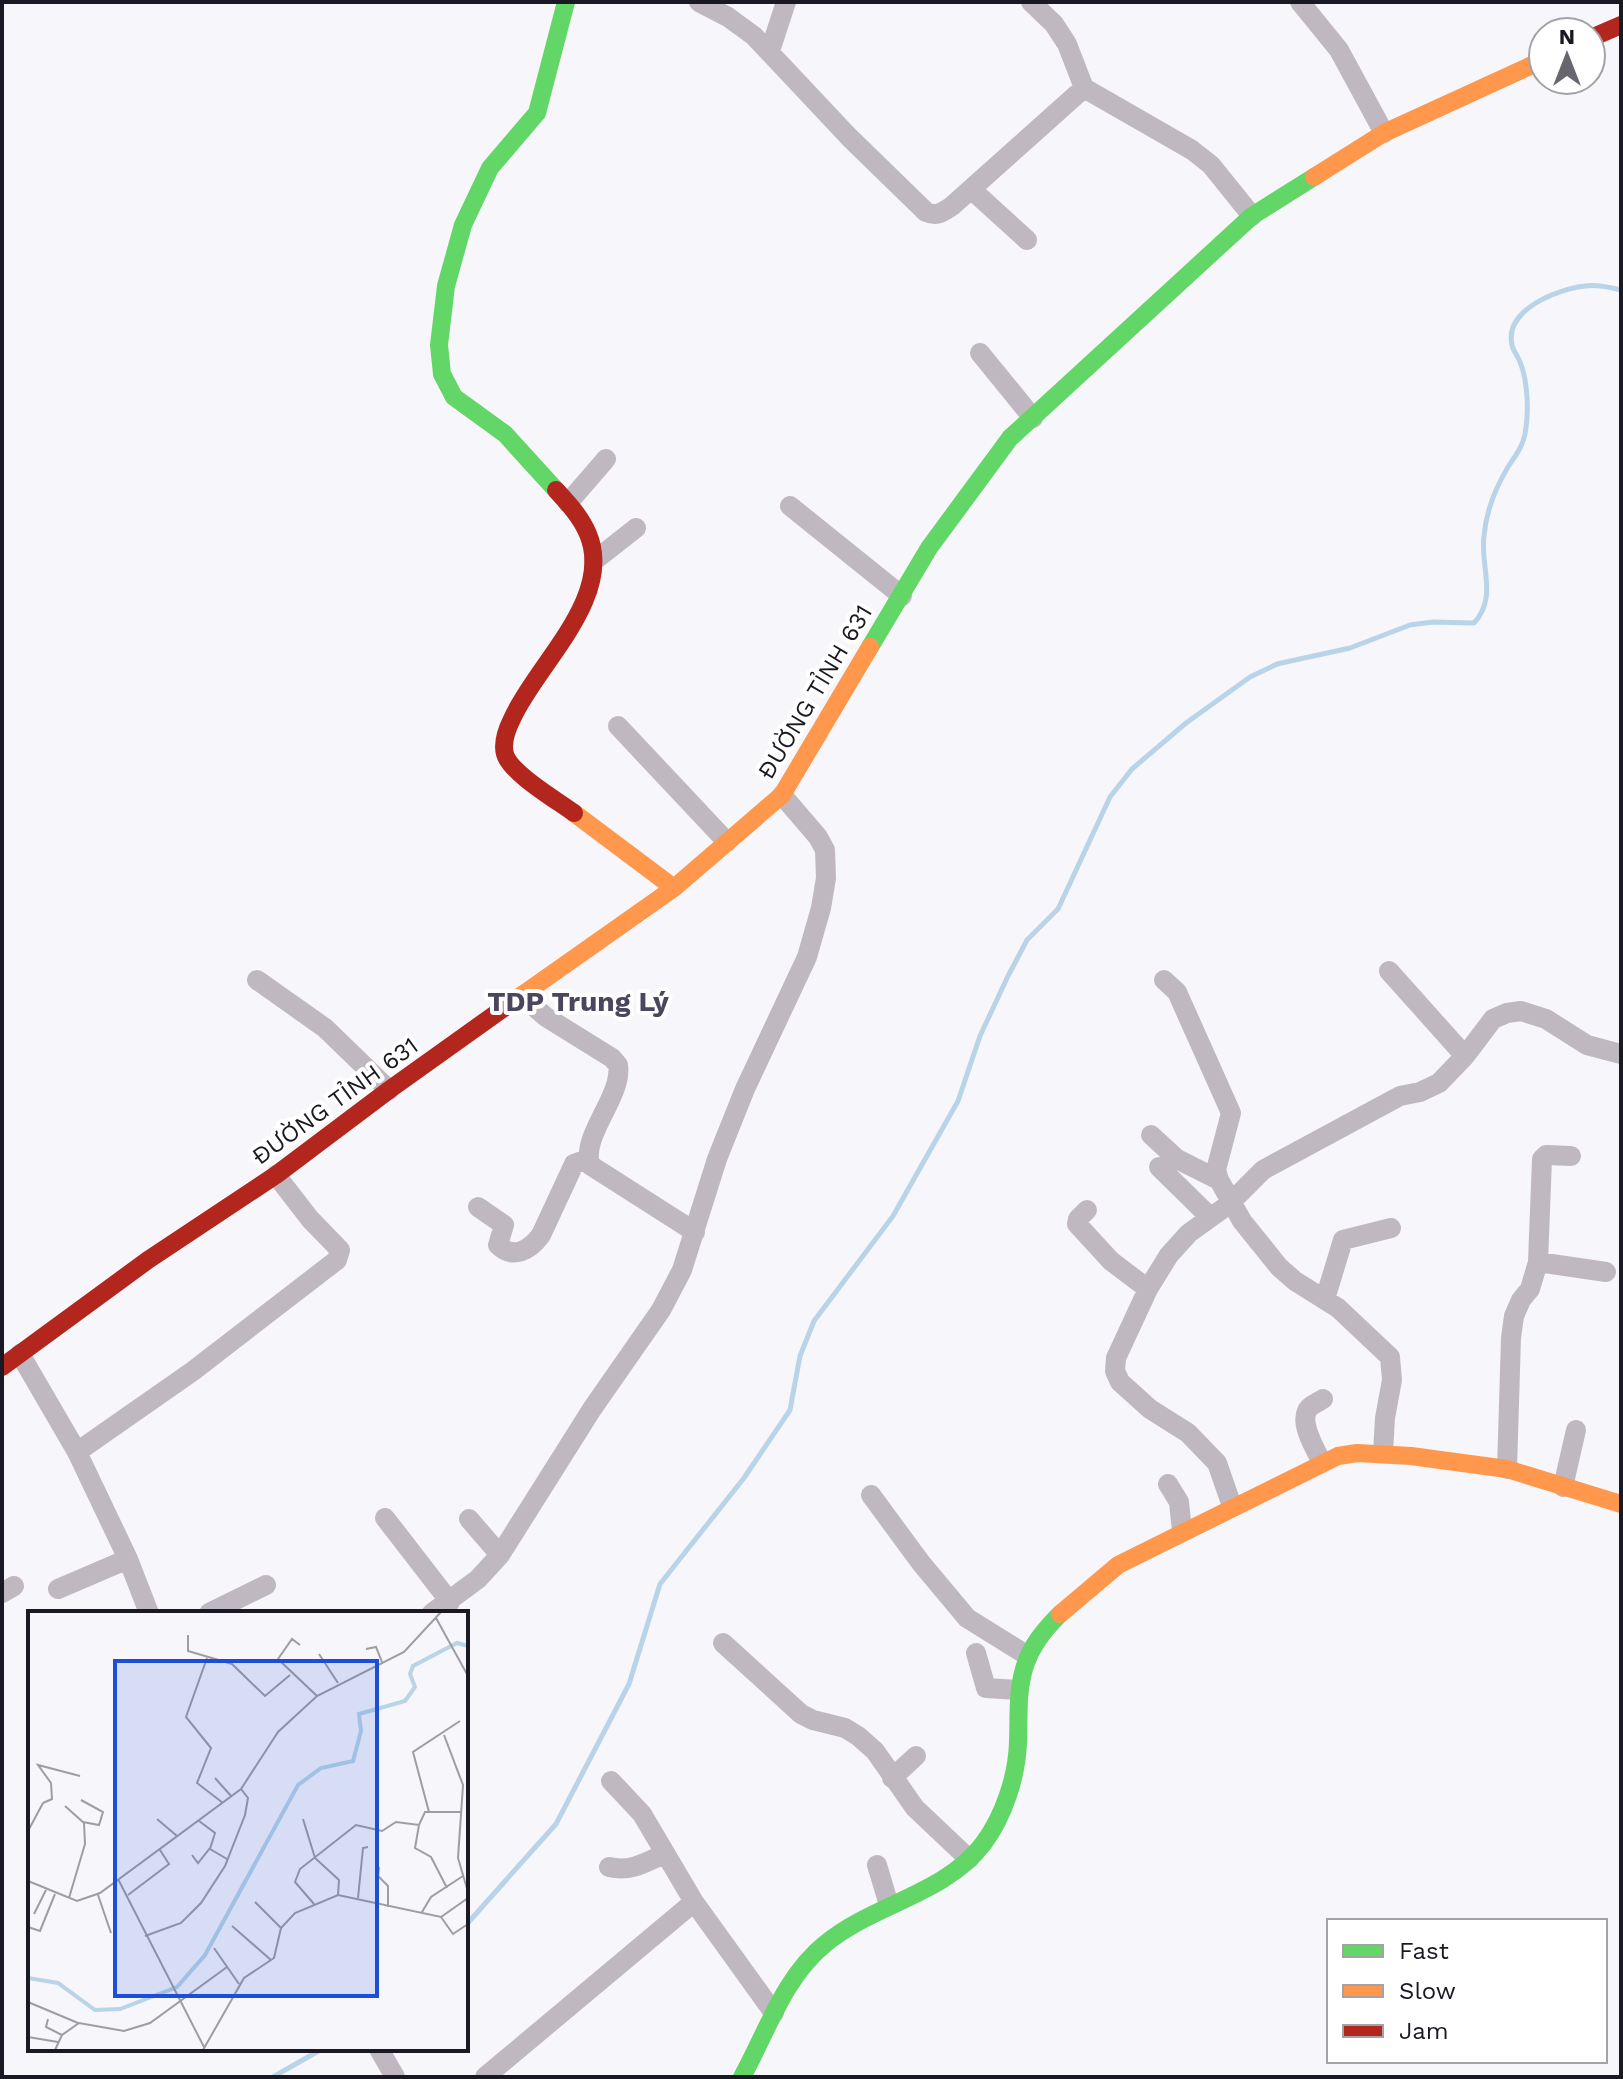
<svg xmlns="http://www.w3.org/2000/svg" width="1623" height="2079" font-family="'Work Sans',sans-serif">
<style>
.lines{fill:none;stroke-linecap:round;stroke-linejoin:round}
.stream{stroke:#b9d4e8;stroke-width:5}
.street{stroke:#c0b8c1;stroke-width:20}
.fast{stroke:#63d668;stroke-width:18}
.slow{stroke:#ff974d;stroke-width:18}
.jam{stroke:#b3261e;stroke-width:18}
.labels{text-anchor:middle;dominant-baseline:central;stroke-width:8;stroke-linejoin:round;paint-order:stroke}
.street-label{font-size:24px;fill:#1a1822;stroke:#fff}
.quarter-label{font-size:28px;font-weight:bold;fill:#4b455d;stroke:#fff}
.inset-river{fill:none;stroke:#b9d4e8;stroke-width:4}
.inset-road{fill:none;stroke:#9f9da4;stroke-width:2}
.view{fill:#1d4ed8;fill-opacity:0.15;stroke:#1d4ed8;stroke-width:4}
.inset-edge{fill:none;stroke:#1a1822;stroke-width:4}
</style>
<rect width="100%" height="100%" fill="#f7f6fa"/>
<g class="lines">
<!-- stream -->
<path class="stream" d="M 466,1925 L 556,1824 L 629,1684 L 660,1584 L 744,1478 L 790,1410 L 800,1356 L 814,1321 L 893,1216 L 958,1101 L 980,1036 L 1008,976 L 1027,940 L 1058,909 L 1110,797 L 1132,769 L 1186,723 L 1250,677 L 1277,664 L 1350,648 L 1410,625 L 1433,622 L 1474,623 C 1498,597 1480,567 1484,536 C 1486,512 1496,487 1508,467 C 1515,456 1522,448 1525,434 C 1529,414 1528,381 1520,362 C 1518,356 1513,351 1512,345 C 1504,310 1557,289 1585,286 C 1596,284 1609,287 1621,290
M 273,2077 L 322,2049"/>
<!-- street -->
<path class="street" d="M 699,2 L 728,17 L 754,36 L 849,137 L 926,212 C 937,217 943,212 952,206 L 1084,88
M 1031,2 L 1054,24 L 1067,44 L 1084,88 L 1192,150 L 1211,165 L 1252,216
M 1300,2 L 1339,50 L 1384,133
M 770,51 L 786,2
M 971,189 L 1027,240
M 980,353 L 1033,418
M 568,503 L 606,459
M 790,506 L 902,596
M 594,561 L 636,528
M 618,726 L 727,842
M 1389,971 L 1465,1056
M 257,980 L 325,1028 L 389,1090
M 1164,980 L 1177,992 L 1231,1113 L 1216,1170 L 1219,1180 L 1242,1221 L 1279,1267 L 1295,1281 L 1338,1308 L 1390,1357 L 1392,1380 L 1385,1418 L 1383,1453
M 522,996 L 546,1017 L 612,1058 L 618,1065 C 623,1096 581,1135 590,1165 L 695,1232
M 1151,1135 L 1177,1159 L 1219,1180
M 1159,1167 L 1209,1216
M 478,1207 L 504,1225 L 498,1245 C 513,1260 530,1250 541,1235 L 574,1164 L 588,1159
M 1087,1210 L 1078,1219 L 1077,1224 L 1111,1261 L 1148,1289
M 1538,1262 L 1606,1272
M 1325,1299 L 1343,1240 L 1391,1228
M 20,1354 L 77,1452 L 128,1559 L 149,1613
M 77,1452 L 193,1371 L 337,1260 L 340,1250 L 310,1219 L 276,1175
M 1322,1463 C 1316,1450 1300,1425 1307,1411 C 1309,1406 1318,1402 1323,1399
M 1507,1469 L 1511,1338 L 1514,1316 L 1521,1300 L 1530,1289 L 1538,1262 L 1542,1159 L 1546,1155 L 1571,1156
M 1168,1484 L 1179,1502 L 1182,1531
M 1563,1487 L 1576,1430
M 871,1495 L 921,1563 L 967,1618 L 1028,1656
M 1232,1506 L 1217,1463 L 1188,1433 L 1150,1409 L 1120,1382 L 1115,1371 L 1116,1358 L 1148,1289 L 1169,1255 L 1189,1233 L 1228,1205 L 1263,1170 L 1400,1096 L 1420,1092 L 1439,1083 L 1465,1056 L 1493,1019 L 1507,1013 L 1521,1011 L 1546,1019 L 1587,1045 L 1621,1054
M 385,1518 L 450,1602
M 469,1519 L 500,1555
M 58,1589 L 128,1559
M 2,1593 L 14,1586
M 209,1613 L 266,1585
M 432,1613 L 478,1579 L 500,1555 L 592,1409 L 661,1310 L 682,1270 L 717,1159 L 745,1089 L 807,957 L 821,908 L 826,878 L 825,850 L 818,837 L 782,795
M 723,1643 L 801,1714 L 813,1720 L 845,1728 L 858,1736 L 875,1751 L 915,1808 L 969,1859
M 976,1653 L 986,1688 L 1018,1690
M 892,1778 L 916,1756
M 611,1781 L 642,1814 L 694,1902 L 774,2013
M 877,1865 L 889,1905
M 609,1867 C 630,1872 645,1863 664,1854
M 379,2049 L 395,2077
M 485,2077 L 694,1902"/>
<!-- fast -->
<path class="fast" d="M 556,490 L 505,434 L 454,397 L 442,374 L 439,345 L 446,286 L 463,225 L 490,168 L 537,113 L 566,2
M 870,647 L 929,548 L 1010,438 L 1252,216 L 1314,177
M 742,2077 C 767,2032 784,1977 825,1944 C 873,1904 944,1895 983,1844 C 1004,1816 1017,1776 1018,1742 C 1019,1717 1017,1693 1024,1669 C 1030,1647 1044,1630 1060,1614"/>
<!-- slow -->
<path class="slow" d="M 1314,177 L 1384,133 L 1543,60
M 574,813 L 674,888
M 515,1000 L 674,888 L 782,795 L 870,647
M 1060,1614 L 1118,1565 L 1338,1456 L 1357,1453 L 1411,1456 L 1507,1469 L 1621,1504"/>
<!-- jam -->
<path class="jam" d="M 1591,38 L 1621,25
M 556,490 C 568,503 581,517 588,534 C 615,598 535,666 512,719 C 507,729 502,743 505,754 C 510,773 558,801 574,813
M 2,1367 L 148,1260 L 276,1175 L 389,1090 L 515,1000"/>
</g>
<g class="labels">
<!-- street labels -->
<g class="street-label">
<text transform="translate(815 692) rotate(-59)">ĐƯỜNG TỈNH 631</text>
<text transform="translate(335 1101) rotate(-36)">ĐƯỜNG TỈNH 631</text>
</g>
<!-- quarter labels -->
<g class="quarter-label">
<text x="578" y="1001">TDP Trung Lý</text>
</g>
</g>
<!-- overview -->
<g transform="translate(28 1611)">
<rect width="440" height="440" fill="#f7f6fa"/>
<path class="inset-river" d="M 0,367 L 30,372 L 67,399 L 92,398 L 149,376 L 177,344 L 270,174 L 293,157 L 325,150 L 333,120 L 331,103 L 377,90 L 387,76 L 382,63 L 385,55 L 429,32 L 440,35"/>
<path class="inset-road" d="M 408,7 L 440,65M 160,24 L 160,40 L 204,53 L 237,85 L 262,64M 272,34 L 264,28 L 250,48 L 289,85M 338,38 L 348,36 L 354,51M 291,43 L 310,72M 179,47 L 158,106 L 183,137 L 169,172 L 195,192M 416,124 L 435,174 L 430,247 L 440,281M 187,167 L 204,186M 53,189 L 75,201 L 71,214 L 55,211M 15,192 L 24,188 L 23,172 L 10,154 L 52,165M 37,195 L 56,212 L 57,233 L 41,287M 401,201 L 385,141 L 432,110M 129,208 L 149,225M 275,208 L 287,247 L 311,269 L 310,284M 171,210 L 187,222 L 182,238 L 199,248M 391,214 L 387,237 L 403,246 L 419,277M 0,220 L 15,192M 164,244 L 170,252 L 182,237M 351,256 L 350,265 L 360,275 L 360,296M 90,268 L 176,436M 0,270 L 49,290 L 72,282 L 213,178 L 250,121 L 289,85 L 376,41 L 413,1M 70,284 L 83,322M 100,284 L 141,253 L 132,239M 330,287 L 335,237 L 340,236M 227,291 L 253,317M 286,293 L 267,271 L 272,258 L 328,214 L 354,220 L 368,211 L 391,214 L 397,201 L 433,201M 394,301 L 403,286 L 435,265M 6,303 L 18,279M 413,306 L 425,323 L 440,313M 204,315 L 243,349M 0,316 L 12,320 L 27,283M 117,325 L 153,312 L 173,292 L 197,255 L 217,204 L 220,187 L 213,178M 186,337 L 211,373M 0,391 L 50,412M 20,408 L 18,416 L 34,424M 0,426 L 30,431M 27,439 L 34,424 L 51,412 L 96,420 L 122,412 L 199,356M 175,439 L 216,367 L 246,347 L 253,317 L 267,302 L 310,284 L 413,306 L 440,287"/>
<path class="view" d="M 87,50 L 349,50 L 349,385 L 87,385 Z"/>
<rect width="440" height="440" class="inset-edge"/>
</g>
<!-- border -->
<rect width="1623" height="2079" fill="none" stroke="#1a1822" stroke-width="8"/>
<!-- legend -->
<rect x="1327" y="1919" width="280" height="144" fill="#ffffff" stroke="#a3a3a7" stroke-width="2"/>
<rect x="1343" y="1945" width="40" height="12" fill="#63d668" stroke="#a3a3a7" stroke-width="2"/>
<text x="1399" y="1959" font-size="24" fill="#1a1822">Fast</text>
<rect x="1343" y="1985" width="40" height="12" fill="#ff974d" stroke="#a3a3a7" stroke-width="2"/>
<text x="1399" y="1999" font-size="24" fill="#1a1822">Slow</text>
<rect x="1343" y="2025" width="40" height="12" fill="#b3261e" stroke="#a3a3a7" stroke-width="2"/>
<text x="1399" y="2039" font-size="24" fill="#1a1822">Jam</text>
<!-- north arrow -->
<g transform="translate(1567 56)"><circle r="38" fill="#ffffff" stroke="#a3a3a7" stroke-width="2"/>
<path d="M0-6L14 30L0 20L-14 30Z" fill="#67666e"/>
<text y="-12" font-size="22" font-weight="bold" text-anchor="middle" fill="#1a1822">N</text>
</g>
</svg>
